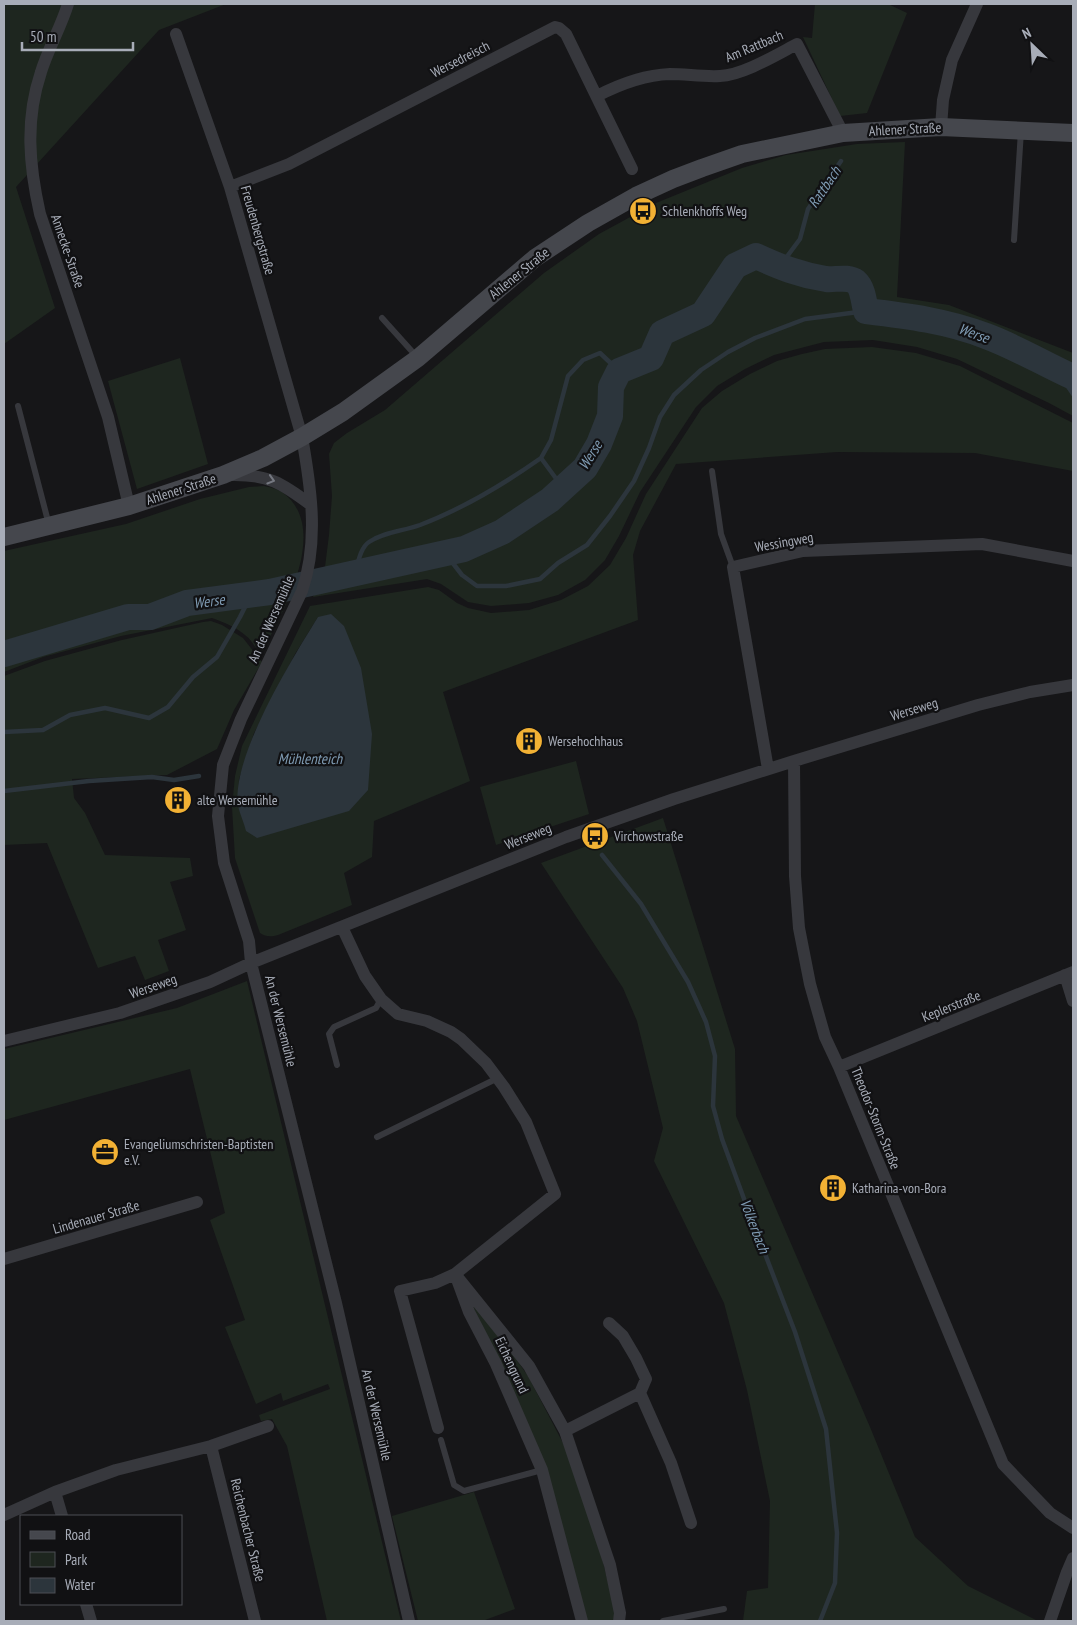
<svg xmlns="http://www.w3.org/2000/svg" width="1077" height="1625" font-family="'PT Sans Narrow',sans-serif">
<style>
.green{fill:#1e261f;fill-rule:evenodd}
.water{fill:#2c353c}
.lines{fill:none;stroke-linecap:round;stroke-linejoin:round}
.stream{stroke:#2c353c;stroke-width:4.5}
.river{stroke:#2c353c;stroke-width:26}
.lane{stroke:#37383d;stroke-width:6}
.street{stroke:#37383d;stroke-width:12}
.secondary{stroke:#45474d;stroke-width:18}
.oneway{stroke:#757881}
.labels{text-anchor:middle;dominant-baseline:central;stroke-width:4.5;stroke-linejoin:round;paint-order:stroke}
.street-label{font-size:14px;fill:#a8adb8;stroke:#111113}
.poi-label{font-size:14px;fill:#a8adb8;stroke:#111113;text-anchor:start}
.water-label{font-size:15px;font-style:italic;fill:#7f9bb3;stroke:#111113}
</style>
<rect width="100%" height="100%" fill="#161618"/>
<!-- green -->
<path class="green" d="M 4,4 L 226,4 L 159,30 L 16,187 L 55,308 L 4,344 Z
M 815,4 L 888,4 L 907,13 L 867,113 L 840,116 L 803,37 L 812,38 Z
M 905,142 L 897,297 L 949,305 L 1073,353 L 1073,416 L 1049,403 L 957,359 L 917,347 L 873,340 L 824,342 L 774,355 L 745,369 L 717,386 L 696,407 L 640,492 L 619,536 L 605,560 L 585,580 L 558,595 L 529,603 L 491,606 L 468,602 L 441,584 L 427,579 L 313,597 L 324,575 L 329,535 L 332,496 L 329,454 L 334,443 L 347,433 L 385,410 L 544,273 L 599,234 L 656,203 L 742,168 L 786,155 L 812,151 L 857,144 Z
M 872,347 L 916,353 L 960,366 L 1073,423 L 1073,471 L 975,453 L 837,452 L 676,464 L 640,531 L 633,555 L 638,620 L 443,692 L 470,781 L 374,821 L 372,857 L 344,873 L 352,905 L 278,935 C 271,937 266,937 260,933 L 235,858 L 232,807 L 235,776 L 242,746 L 310,606 L 428,587 L 439,590 L 457,603 L 468,608 L 491,613 L 529,610 L 561,600 L 588,586 L 610,565 L 626,538 L 646,494 L 702,408 L 722,391 L 750,374 L 777,361 L 802,354 L 825,349 ZM 318,617 L 238,805 L 239,779 L 254,733 L 295,654 Z
M 180,358 L 208,464 L 137,489 L 108,381 Z
M 264,486 C 269,487 277,489 282,492 C 332,528 282,614 261,654 C 255,648 252,640 245,635 C 236,627 223,622 212,618 L 121,636 L 43,657 L 4,672 L 4,551 L 126,524 L 200,499 L 249,487 Z
M 211,621 L 222,625 L 243,638 L 262,662 L 234,710 L 217,749 L 167,775 L 72,779 L 74,798 L 85,813 L 105,855 L 190,858 L 193,876 L 170,882 L 186,930 L 158,940 L 169,971 L 145,980 L 135,956 L 98,968 L 47,843 L 4,845 L 4,676 L 45,661 L 122,640 L 203,622 Z
M 576,761 L 589,814 L 496,845 L 480,787 Z
M 663,818 L 735,1049 L 736,1116 L 870,1427 L 915,1537 L 968,1586 L 1038,1621 L 743,1621 L 747,1591 L 768,1588 L 770,1501 L 747,1390 L 724,1303 L 654,1161 L 663,1128 L 637,1021 L 623,988 L 541,863 Z
M 247,981 L 401,1621 L 327,1621 L 287,1446 L 272,1419 L 261,1421 L 259,1415 L 330,1389 L 328,1384 L 283,1401 L 281,1393 L 256,1404 L 225,1327 L 245,1320 L 210,1220 L 225,1213 L 190,1069 L 4,1120 L 4,1049 L 177,1008 Z
M 472,1304 L 490,1322 L 528,1376 L 564,1445 L 600,1550 L 614,1607 L 614,1618 L 612,1621 L 585,1621 L 564,1542 Z
M 474,1492 L 515,1609 L 485,1620 L 485,1621 L 418,1621 L 392,1516 Z"/>
<!-- water -->
<path class="water" d="M 331,614 L 344,626 L 361,668 L 372,734 L 368,790 L 349,811 L 257,838 L 246,831 C 244,823 240,814 238,806 C 231,757 292,659 318,617 Z"/>
<g class="lines">
<!-- stream -->
<path class="stream" d="M 780,266 L 800,239 L 808,209 L 841,161
M 1057,370 L 1073,394
M 563,488 L 541,458 L 551,440 L 568,376 L 583,360 L 600,353 L 619,371
M 445,553 L 462,575 L 477,586 L 506,586 L 540,579 L 558,563 L 587,545 L 610,516 L 634,481 L 649,448 L 660,417 L 674,395 L 701,370 L 728,352 L 755,338 L 805,319 L 866,311
M 355,573 C 358,564 360,548 369,542 C 384,532 403,531 420,525 C 462,509 504,484 541,458
M 4,732 L 43,730 L 70,715 L 105,708 L 149,718 L 168,707 L 193,677 L 217,657 L 240,617 L 251,595
M 4,791 L 89,781 L 152,777 L 174,780 L 199,776
M 602,855 L 641,904 L 688,982 L 706,1022 L 715,1056 L 713,1106 L 722,1139 L 747,1207 L 795,1332 L 826,1429 L 837,1533 L 835,1583 L 820,1621"/>
<!-- river -->
<path class="river" d="M 4,654 L 128,617 L 150,617 L 187,603 L 270,592 L 464,549 L 502,532 L 550,500 L 585,468 L 599,444 L 610,416 L 611,387 L 619,371 L 651,358 L 662,333 L 703,314 L 735,266 L 756,256 C 780,267 800,275 826,279 C 835,280 848,276 856,282 C 863,288 864,303 866,311 C 908,316 947,321 986,336 C 1016,347 1044,364 1073,377"/>
<!-- lane -->
<path class="lane" d="M 1014,240 L 1021,131
M 382,318 L 417,357
M 18,406 L 49,525
M 712,471 L 721,534 L 733,567
M 337,1065 L 329,1034 L 334,1027 L 376,1008 L 381,999
M 377,1137 L 498,1078
M 441,1440 L 454,1485 L 464,1491 L 542,1470
M 663,1621 L 724,1609"/>
<!-- street -->
<path class="street" d="M 68,4 C 61,27 48,49 41,72 C 25,120 29,165 40,214 L 108,417 L 129,506
M 176,34 L 230,187 L 302,437 C 311,488 319,541 302,591 L 241,719 L 223,765 L 218,816 L 224,863 L 249,941 L 251,963 L 336,1303 L 409,1621
M 597,96 C 620,84 643,75 670,74 C 686,74 703,77 720,76 C 743,75 776,55 797,44 L 843,133
M 941,127 L 943,100 L 952,60 L 977,4
M 230,187 L 289,164 L 555,27 L 559,28 L 566,34 L 632,169
M 230,475 C 268,474 282,483 311,505
M 794,761 L 795,876 L 799,928 L 810,984 L 825,1037 L 839,1067 L 1003,1464 L 1050,1513 L 1073,1528
M 768,769 L 733,567 L 803,551 L 982,544 L 1073,561
M 342,927 L 365,976 L 381,999 L 398,1014 L 427,1021 L 451,1032 L 461,1039 L 486,1063 L 504,1087 L 526,1122 L 555,1194 L 455,1274 L 529,1366 L 565,1431 L 610,1565 L 620,1613 L 619,1621
M 1065,975 L 1073,1001
M 4,1041 L 120,1013 L 210,982 L 251,963 L 566,837 L 674,799 L 794,761 L 978,705 L 1030,692 L 1073,685
M 839,1067 L 1073,972
M 4,1259 L 197,1202
M 640,1393 L 671,1463 L 691,1523
M 438,1428 L 400,1291 L 435,1283 L 455,1274 L 469,1312 L 496,1364 L 542,1470 L 582,1621
M 565,1431 L 640,1393 L 646,1379 L 636,1358 L 623,1336 L 609,1323
M 211,1446 L 255,1621
M 55,1492 L 62,1516
M 4,1515 L 55,1492 L 116,1470 L 211,1446 L 268,1426
M 86,1604 L 91,1621
M 1050,1621 L 1067,1572 L 1073,1558"/>
<!-- secondary -->
<path class="secondary" d="M 4,537 L 129,506 L 223,475 L 263,458 L 302,437 L 343,412 L 418,358 L 535,258 L 588,223 L 636,196 L 673,179 L 702,168 L 742,154 L 843,133 L 941,127 L 1073,133"/>
</g>
<!-- one-way arrows -->
<defs><path id="oneway-chevron" d="M-2-3.5L2.5 0L-2 3.5" fill="none" stroke-width="1.6" stroke-linecap="round" stroke-linejoin="round" transform="scale(1.25)"/></defs>
<use class="oneway" href="#oneway-chevron" transform="translate(271 480) rotate(17)"/>
<!-- icons -->
<defs>
<g id="bus-disc" transform="scale(1.4375)"><circle r="9.5" fill="#f2b134" stroke="#111113"/><path d="M-5-6H5V4H4V6H2V4H-2V6H-4V4H-5ZM-3.5-4V0h7V-4ZM-3.5 1.2v1.5H-2V1.2ZM2 1.2v1.5H3.5V1.2Z" fill="#111"/></g>
<g id="building-disc" transform="scale(1.4375)"><circle r="9.5" fill="#f2b134" stroke="#111113"/><path d="M-4-6H4V6H1V3H-1V6H-4ZM-2.5-4.3h1.7v1.8h-1.7ZM.8-4.3h1.7v1.8H.8ZM-2.5-1h1.7V.8h-1.7ZM.8-1h1.7V.8H.8Z" fill="#111"/></g>
<g id="office-disc" transform="scale(1.4375)"><circle r="9.5" fill="#f2b134" stroke="#111113"/><path d="M-6-3h4V-5.5h4V-3h4V5H-6ZM-1-4.5V-3h2v-1.5ZM-6 0V1H6V0Z" fill="#111"/></g>
</defs>
<g fill-rule="evenodd">
<use href="#bus-disc" x="643" y="211"/>
<use href="#building-disc" x="529" y="741"/>
<use href="#building-disc" x="178" y="800"/>
<use href="#bus-disc" x="595" y="836"/>
<use href="#office-disc" x="105" y="1152"/>
<use href="#building-disc" x="833" y="1188"/>
</g>
<g class="labels">
<!-- street labels -->
<g class="street-label">
<text transform="translate(754 46) rotate(-23)">Am Rattbach</text>
<text transform="translate(460 59) rotate(-27)">Wersedreisch</text>
<text transform="translate(905 129) rotate(-3)">Ahlener Straße</text>
<text transform="translate(258 230) rotate(74)">Freudenbergstraße</text>
<text transform="translate(68 251) rotate(71)">Annecke-Straße</text>
<text transform="translate(519 273) rotate(-39)">Ahlener Straße</text>
<text transform="translate(181 489) rotate(-18)">Ahlener Straße</text>
<text transform="translate(784 542) rotate(-10)">Wessingweg</text>
<text transform="translate(271 619) rotate(-66)">An der Wersemühle</text>
<text transform="translate(914 709) rotate(-17)">Werseweg</text>
<text transform="translate(528 836) rotate(-22)">Werseweg</text>
<text transform="translate(153 986) rotate(-19)">Werseweg</text>
<text transform="translate(951 1006) rotate(-22)">Keplerstraße</text>
<text transform="translate(281 1021) rotate(76)">An der Wersemühle</text>
<text transform="translate(876 1118) rotate(68)">Theodor-Storm-Straße</text>
<text transform="translate(96 1217) rotate(-16)">Lindenauer Straße</text>
<text transform="translate(512 1365) rotate(65)">Eichengrund</text>
<text transform="translate(377 1415) rotate(77)">An der Wersemühle</text>
<text transform="translate(248 1530) rotate(76)">Reichenbacher Straße</text>
</g>
<!-- poi labels -->
<g class="poi-label">
<text x="662" y="211">Schlenkhoffs Weg</text>
<text x="548" y="741">Wersehochhaus</text>
<text x="197" y="800">alte Wersemühle</text>
<text x="614" y="836">Virchowstraße</text>
<text x="124" y="1144">Evangeliumschristen-Baptisten<tspan x="124" dy="16">e.V.</tspan></text>
<text x="852" y="1188">Katharina-von-Bora</text>
</g>
<!-- water labels -->
<g class="water-label">
<text transform="translate(824 187) rotate(-56)">Rattbach</text>
<text transform="translate(974 333) rotate(20)">Werse</text>
<text transform="translate(590 455) rotate(-58)">Werse</text>
<text transform="translate(209 601) rotate(-8)">Werse</text>
<text x="310" y="758">Mühlenteich</text>
<text transform="translate(755 1226) rotate(69)">Völkerbach</text>
</g>
</g>
<!-- border -->
<rect width="1077" height="1625" fill="none" stroke="#a8adb8" stroke-width="10"/>
<!-- legend -->
<rect x="20" y="1515" width="162" height="90" fill="#111113" stroke="#4d4f55"/>
<rect x="30" y="1531" width="25" height="8" fill="#45474d" stroke="#4d4f55"/>
<text x="65" y="1540" font-size="15" fill="#a8adb8">Road</text>
<rect x="30" y="1552" width="25" height="15" fill="#1e261f" stroke="#4d4f55"/>
<text x="65" y="1565" font-size="15" fill="#a8adb8">Park</text>
<rect x="30" y="1578" width="25" height="15" fill="#2c353c" stroke="#4d4f55"/>
<text x="65" y="1590" font-size="15" fill="#a8adb8">Water</text>
<!-- north arrow -->
<g transform="translate(1032 45) rotate(335)" stroke="#111113" stroke-width="4" paint-order="stroke">
<path d="M0-4L9 19L0 12L-9 19Z" fill="#a8adb8"/>
<text y="-8" font-size="14" font-weight="bold" text-anchor="middle" fill="#a8adb8">N</text>
</g>
<!-- scale -->
<path d="M22 42v8h111v-8" fill="none" stroke="#a8adb8" stroke-width="2.5"/>
<text x="30" y="42" font-size="15" fill="#a8adb8" stroke="#111113" stroke-width="4" paint-order="stroke">50 m</text>
</svg>
